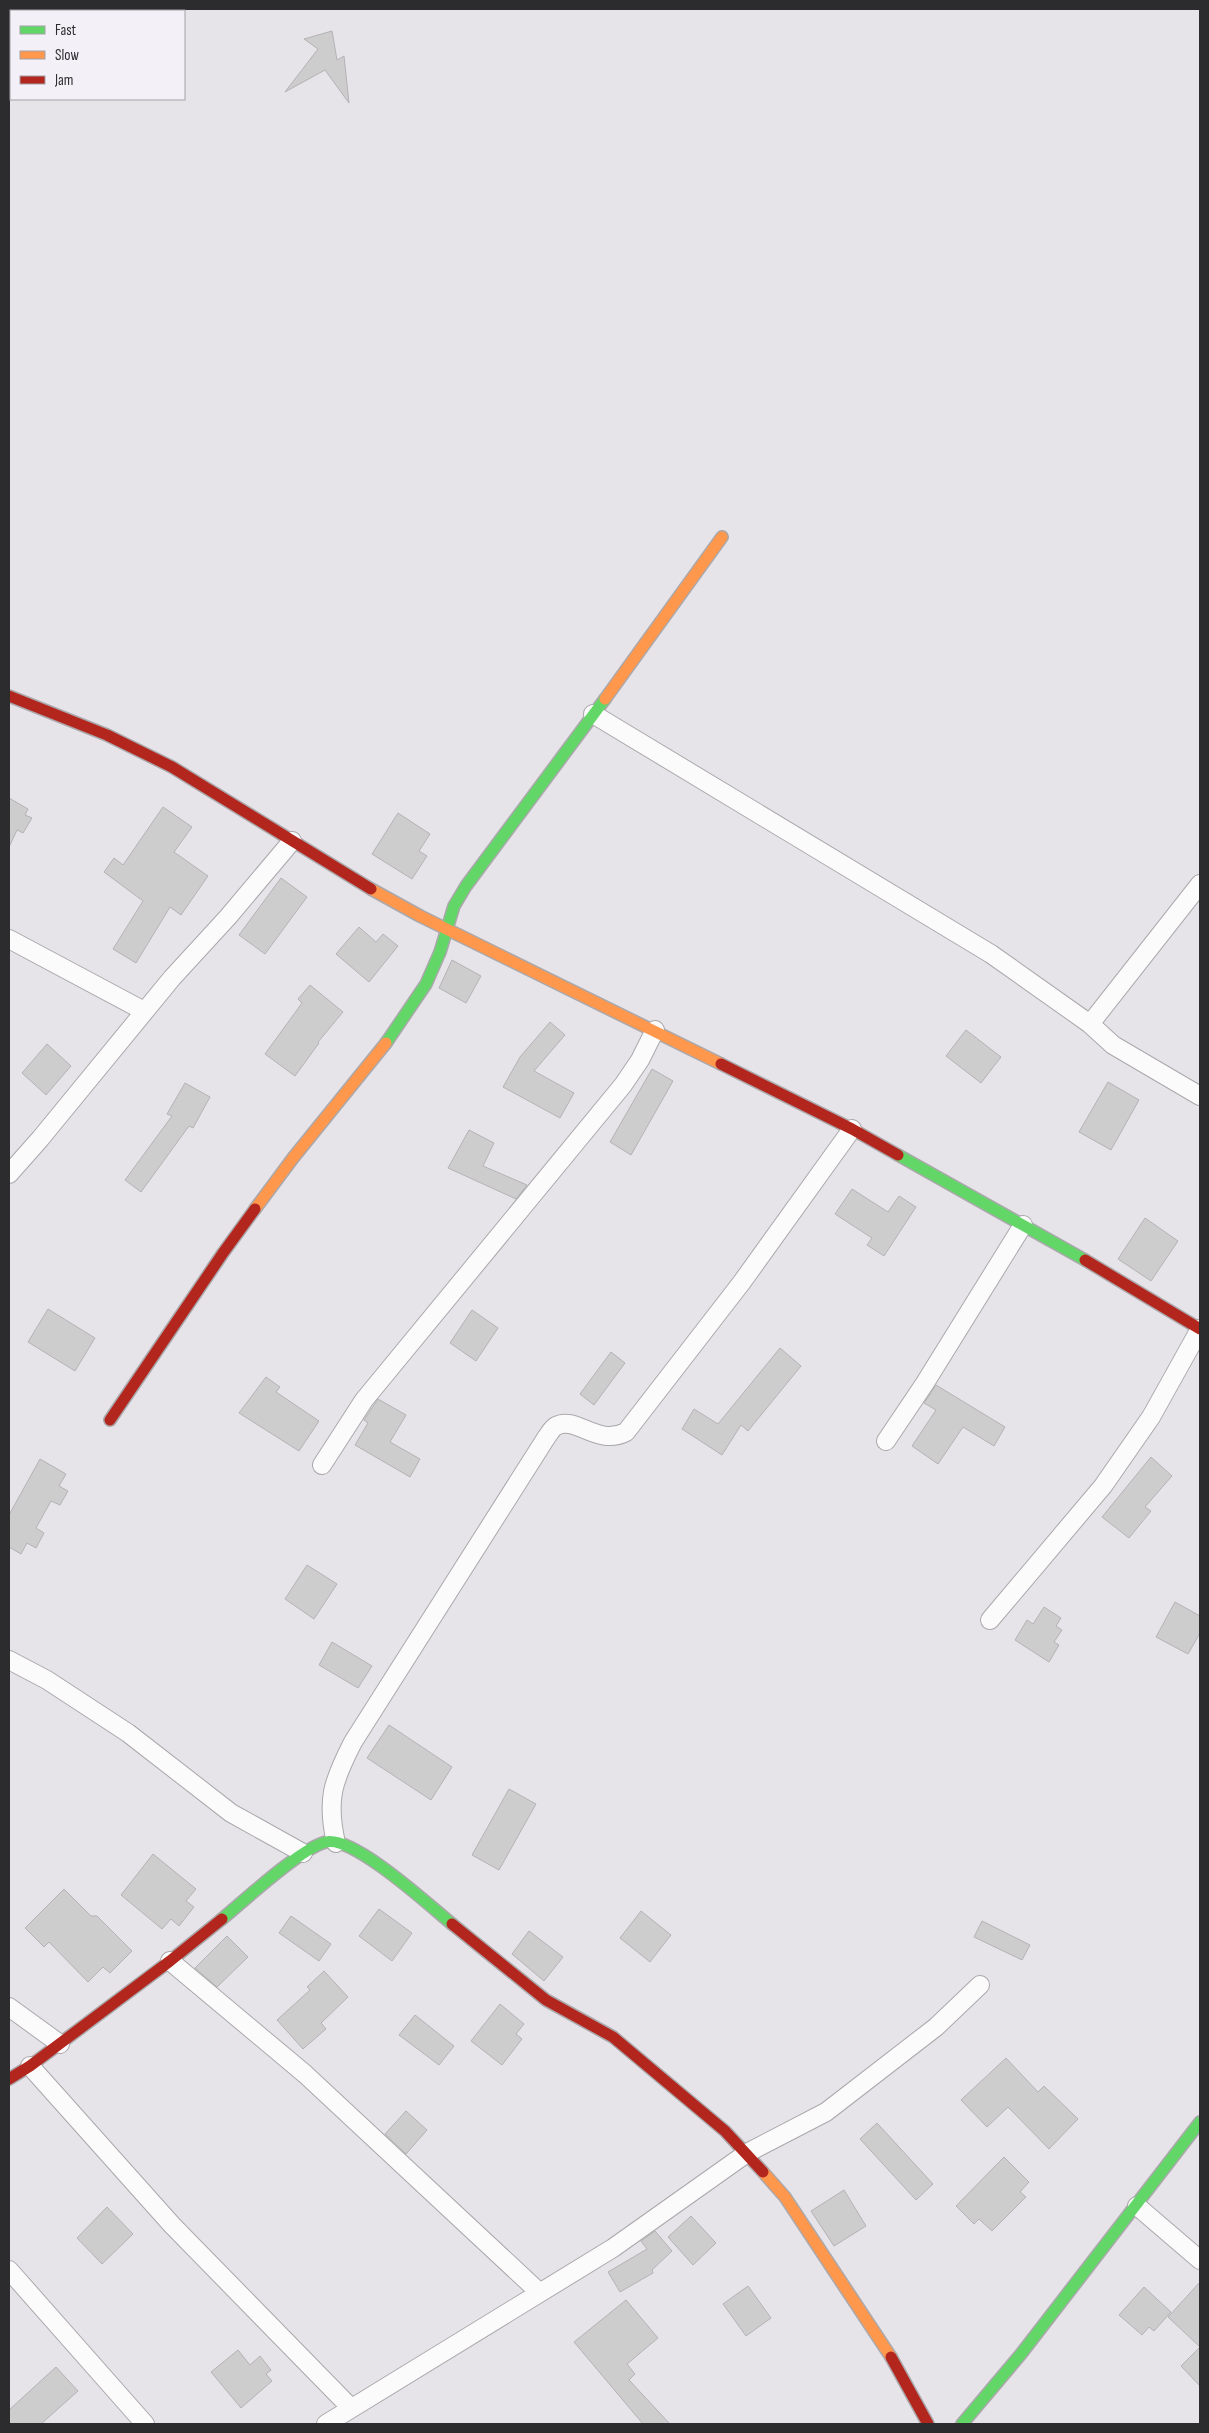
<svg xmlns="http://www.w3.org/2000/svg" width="1209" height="2433" font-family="'Sofia Sans Condensed',sans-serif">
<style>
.building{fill:#cecdce;stroke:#b4b2b4}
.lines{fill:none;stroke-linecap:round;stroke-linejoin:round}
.street-casing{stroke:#aaa8ab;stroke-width:20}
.fast-casing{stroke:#aaa8ab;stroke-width:14}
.slow-casing{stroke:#aaa8ab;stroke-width:14}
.jam-casing{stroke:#aaa8ab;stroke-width:14}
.street{stroke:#fbfbfc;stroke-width:18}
.fast{stroke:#63d668;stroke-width:11}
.slow{stroke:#ff974d;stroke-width:11}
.jam{stroke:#b3261e;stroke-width:11}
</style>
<rect width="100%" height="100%" fill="#e6e4e9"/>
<!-- building -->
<path class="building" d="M 332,31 L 337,60 L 344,56 L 349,103 L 325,70 L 285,92 L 318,49 L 304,39 Z
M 9,798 L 28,809 L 25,815 L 32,818 L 23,833 L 17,830 L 9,847 Z
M 163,807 L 192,827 L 174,852 L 208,876 L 181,915 L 170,907 L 136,963 L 113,949 L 143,901 L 104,872 L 114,858 L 123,865 Z
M 398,813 L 430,834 L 419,851 L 427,856 L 412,879 L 372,854 Z
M 281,878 L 307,897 L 265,954 L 239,935 Z
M 359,927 L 376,942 L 383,934 L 398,946 L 369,982 L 336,954 Z
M 452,960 L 481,976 L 466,1003 L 439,988 Z
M 310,985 L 343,1012 L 318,1042 L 319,1043 L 295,1076 L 265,1054 L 302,1003 L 298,999 Z
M 550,1022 L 565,1035 L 534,1071 L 574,1093 L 560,1118 L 503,1087 L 520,1057 Z
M 966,1030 L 1001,1057 L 981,1083 L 946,1056 Z
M 47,1044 L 71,1066 L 46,1095 L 22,1073 Z
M 652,1069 L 673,1081 L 631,1155 L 610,1142 Z
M 1108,1082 L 1139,1100 L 1111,1150 L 1079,1132 Z
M 185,1083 L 210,1097 L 193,1128 L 189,1126 L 141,1192 L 125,1180 L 172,1116 L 167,1114 Z
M 469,1130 L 494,1143 L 483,1166 L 527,1185 L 516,1199 L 448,1168 Z
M 852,1189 L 888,1212 L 899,1196 L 916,1207 L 884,1256 L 867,1245 L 872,1238 L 835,1214 Z
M 1145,1218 L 1178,1241 L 1151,1281 L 1118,1259 Z
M 48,1309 L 95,1338 L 75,1371 L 28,1342 Z
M 472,1310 L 498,1328 L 476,1361 L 450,1343 Z
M 780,1348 L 801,1366 L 748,1431 L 741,1425 L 722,1455 L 682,1429 L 694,1409 L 718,1424 Z
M 611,1352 L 625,1363 L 594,1405 L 580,1394 Z
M 266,1377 L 280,1387 L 276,1392 L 319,1421 L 299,1451 L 239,1413 Z
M 936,1385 L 1005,1427 L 994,1446 L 963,1427 L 938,1464 L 912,1446 L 936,1410 L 924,1403 Z
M 378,1399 L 406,1415 L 390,1442 L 420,1459 L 410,1477 L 355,1445 L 368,1423 L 364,1420 Z
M 1151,1457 L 1172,1476 L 1145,1507 L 1151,1511 L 1129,1538 L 1102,1517 Z
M 40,1459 L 66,1474 L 59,1486 L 68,1491 L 60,1505 L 51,1501 L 36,1528 L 44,1533 L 36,1548 L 27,1543 L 21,1554 L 9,1547 L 9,1515 Z
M 307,1565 L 337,1584 L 314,1619 L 285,1599 Z
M 1175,1602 L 1200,1616 L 1200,1633 L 1188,1654 L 1156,1637 Z
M 1044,1607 L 1061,1618 L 1056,1626 L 1062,1630 L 1054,1642 L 1059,1645 L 1049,1662 L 1015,1640 L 1027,1620 L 1033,1624 Z
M 332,1642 L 372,1666 L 358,1688 L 319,1665 Z
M 389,1725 L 452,1767 L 431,1800 L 367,1758 Z
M 509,1789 L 536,1804 L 499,1870 L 472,1855 Z
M 153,1854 L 196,1889 L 186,1901 L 194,1907 L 179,1926 L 171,1919 L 162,1929 L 121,1895 Z
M 64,1889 L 91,1916 L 97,1916 L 132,1951 L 110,1973 L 103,1967 L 88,1982 L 49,1942 L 44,1947 L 25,1928 Z
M 379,1909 L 412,1933 L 392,1961 L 359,1936 Z
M 641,1911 L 671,1935 L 650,1962 L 620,1938 Z
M 291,1916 L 331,1944 L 319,1961 L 279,1933 Z
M 982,1921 L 1030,1945 L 1022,1960 L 974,1937 Z
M 529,1931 L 563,1957 L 544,1981 L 512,1954 Z
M 227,1936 L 248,1957 L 217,1987 L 195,1968 Z
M 324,1971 L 348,1997 L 321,2023 L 326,2029 L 303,2049 L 277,2020 L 310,1990 L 307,1987 Z
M 500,2004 L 524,2024 L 516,2034 L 522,2039 L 502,2065 L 471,2041 Z
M 415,2015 L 454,2046 L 439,2065 L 399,2035 Z
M 1006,2058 L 1038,2092 L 1044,2086 L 1078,2119 L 1049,2149 L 1008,2107 L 987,2127 L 961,2100 Z
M 406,2111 L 427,2130 L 406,2154 L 385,2134 Z
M 877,2123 L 933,2184 L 916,2200 L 860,2139 Z
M 1004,2157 L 1029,2182 L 1020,2192 L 1026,2197 L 992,2231 L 979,2219 L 974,2224 L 956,2206 Z
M 844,2190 L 866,2226 L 834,2246 L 811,2211 Z
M 107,2207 L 133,2234 L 102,2264 L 77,2238 Z
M 691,2216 L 716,2243 L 693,2265 L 668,2237 Z
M 655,2231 L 672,2251 L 652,2270 L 653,2273 L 620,2292 L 608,2272 L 647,2249 L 641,2241 Z
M 1200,2282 L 1200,2386 L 1181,2366 L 1200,2347 L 1168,2317 Z
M 748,2286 L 771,2318 L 746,2336 L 723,2304 Z
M 1144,2287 L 1171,2312 L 1154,2331 L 1149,2327 L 1142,2335 L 1119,2315 Z
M 626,2300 L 658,2338 L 627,2364 L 635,2374 L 629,2380 L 670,2424 L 643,2424 L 574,2342 Z
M 238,2350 L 250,2365 L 260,2356 L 271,2370 L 266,2374 L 272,2381 L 241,2408 L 211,2372 Z
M 56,2367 L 78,2391 L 41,2424 L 9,2424 L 9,2410 Z"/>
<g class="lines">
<!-- street casing -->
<g class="street-casing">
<path id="street" d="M 593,714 L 991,954 L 1090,1024 L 1113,1045 L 1200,1096
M 9,939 L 144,1011
M 1090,1024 L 1200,884
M 9,1174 L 40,1139 L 172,978 L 228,917 L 292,841
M 886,1441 L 925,1383 L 1023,1225
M 322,1465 L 364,1400 L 623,1085 L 640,1060 L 655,1030
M 990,1620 L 1103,1486 L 1151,1417 L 1200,1329
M 9,1660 L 47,1680 L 128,1733 L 231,1813 L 303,1853
M 336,1843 C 326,1799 333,1781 353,1742 L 546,1438 C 549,1434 552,1428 556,1426 C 576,1415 597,1447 626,1432 L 742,1282 L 852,1129
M 170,1961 L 305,2074 L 539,2292
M 9,2007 L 60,2044
M 30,2066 L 172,2225 L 351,2408
M 1137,2206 L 1200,2260
M 9,2270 L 145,2424
M 326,2424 L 613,2248 L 747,2153 L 826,2112 L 936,2027 L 980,1985"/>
</g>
<!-- fast casing -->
<g class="fast-casing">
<path id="fast" d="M 386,1043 L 426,984 L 440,952 L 454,906 L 466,886 L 605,699
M 898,1155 L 1085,1260
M 222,1919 C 245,1900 301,1848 326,1842 C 353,1835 430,1906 452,1924
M 962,2424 L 1021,2354 L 1200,2122"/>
</g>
<!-- slow casing -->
<g class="slow-casing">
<path id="slow" d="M 605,699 L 722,537
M 371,889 L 420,916 L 721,1064
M 255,1209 L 293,1158 L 386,1043
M 763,2172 L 785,2197 L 891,2357"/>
</g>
<!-- jam casing -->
<g class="jam-casing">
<path id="jam" d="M 9,696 L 107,735 L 172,767 L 371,889
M 721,1064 L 852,1129 L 898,1155
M 1085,1260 L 1200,1329
M 110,1420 L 223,1253 L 255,1209
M 452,1924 L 546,2000 L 613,2037 L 725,2131 L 763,2172
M 9,2079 L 30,2066 L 170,1961 L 222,1919
M 891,2357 L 928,2424"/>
</g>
<!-- street -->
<use href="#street" class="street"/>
<!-- fast -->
<use href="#fast" class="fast"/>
<!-- slow -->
<use href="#slow" class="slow"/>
<!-- jam -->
<use href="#jam" class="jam"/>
</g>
<!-- border -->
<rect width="1209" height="2433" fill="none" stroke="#2c2b2e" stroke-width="20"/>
<!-- legend -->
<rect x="10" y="10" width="175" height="90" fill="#f3f0f7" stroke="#a3a1a7"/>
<rect x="20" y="26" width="25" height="8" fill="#63d668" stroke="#a3a1a7"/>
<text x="55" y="35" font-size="15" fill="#2c2b2e">Fast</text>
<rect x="20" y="51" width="25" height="8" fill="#ff974d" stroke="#a3a1a7"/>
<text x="55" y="60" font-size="15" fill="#2c2b2e">Slow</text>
<rect x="20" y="76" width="25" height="8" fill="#b3261e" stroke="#a3a1a7"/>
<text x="55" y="85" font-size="15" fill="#2c2b2e">Jam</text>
</svg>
